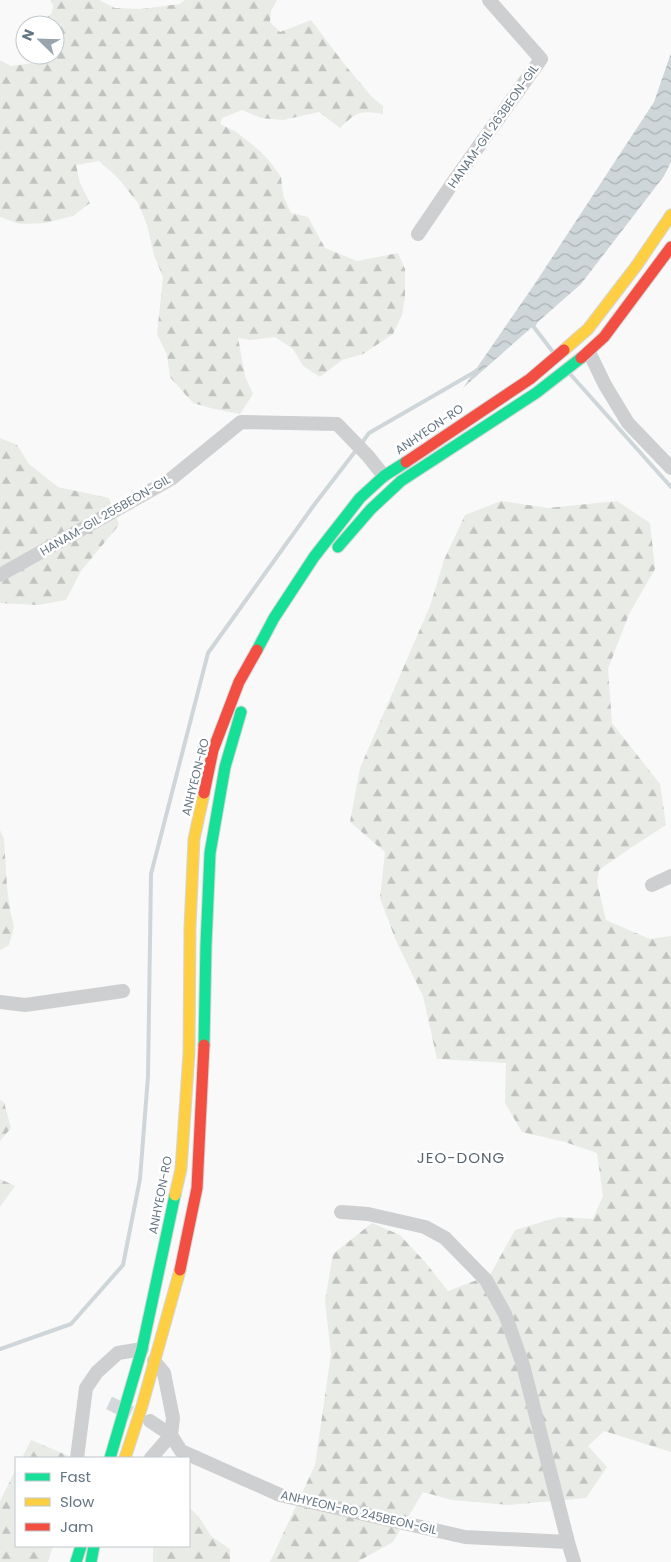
<svg xmlns="http://www.w3.org/2000/svg" width="671" height="1562" font-family="Poppins,sans-serif">
<style>
.forest{fill:url(#forest-firs)}
.water{fill:url(#water-waves)}
.lines{fill:none;stroke-linecap:round;stroke-linejoin:round}
.stream{stroke:#ced6d9;stroke-width:4}
.street-tunnel{stroke:#d4d8dc;stroke-width:14;stroke-dasharray:14 7;stroke-linecap:butt}
.fast-casing{stroke:#d5d6d7;stroke-width:13}
.slow-casing{stroke:#d5d6d7;stroke-width:13}
.jam-casing{stroke:#d5d6d7;stroke-width:13}
.street{stroke:#cecfd0;stroke-width:14}
.fast{stroke:#16e098;stroke-width:11}
.slow{stroke:#ffcf43;stroke-width:11}
.jam{stroke:#f24e42;stroke-width:11}
.labels{text-anchor:middle;dominant-baseline:central;stroke-width:5;stroke-linejoin:round;paint-order:stroke}
.street-label{font-size:12px;fill:#657683;stroke:#fff}
.quarter-label{font-size:15px;letter-spacing:1px;fill:#57646e;stroke:#fff}
</style>
<defs>
<pattern id="forest-firs" width="22" height="20" patternUnits="userSpaceOnUse" patternTransform="scale(1.25)"><rect width="22" height="20" fill="#e8ebe6"/><path d="M5 1l3.5 6h-7zM16 11l3.5 6h-7z" fill="#c0c3c0"/></pattern>
<pattern id="water-waves" width="16" height="10" patternUnits="userSpaceOnUse" patternTransform="scale(1.25)"><rect width="16" height="10" fill="#ced6d9"/><path d="M0 5q4-4 8 0t8 0" fill="none" stroke="#abb2b5"/></pattern>
</defs>
<rect width="100%" height="100%" fill="#f9f9f9"/>
<!-- forest -->
<path class="forest" d="M 50,0 L 99,0 L 115,8 L 141,9 L 180,4 L 185,0 L 277,0 L 271,11 L 270,22 L 280,32 L 311,20 L 345,65 L 372,97 L 383,106 L 383,114 C 360,110 356,112 340,128 L 319,112 L 283,120 L 261,118 L 242,110 L 222,118 L 220,124 L 235,131 L 260,151 L 271,163 L 281,177 L 283,195 L 291,213 L 308,217 L 325,248 L 357,261 L 398,253 L 405,269 L 405,297 L 402,315 L 393,334 L 363,354 L 342,360 L 320,377 L 303,366 L 293,349 L 275,337 L 250,340 L 238,338 L 245,376 L 253,394 L 240,414 L 214,409 L 193,403 L 170,377 L 167,355 L 157,334 L 163,277 L 154,255 L 147,225 L 138,203 L 117,177 L 99,161 L 76,165 L 80,183 L 90,203 L 73,216 L 45,223 L 20,224 L 0,217 L 0,60 L 11,66 L 40,62 L 49,55 L 55,55 L 55,25 L 43,25 L 44,20 L 52,13 L 53,5 Z
M 0,438 L 17,445 L 29,464 L 58,487 L 109,498 L 119,525 L 81,571 L 66,600 L 38,605 L 0,603 Z
M 501,501 L 548,508 L 617,501 L 650,523 L 655,569 L 629,614 L 608,669 L 612,723 L 660,784 L 666,825 L 632,847 L 599,870 L 597,882 L 606,920 L 650,939 L 671,936 L 671,1452 L 604,1431 L 588,1446 L 607,1467 L 586,1498 L 509,1505 L 452,1500 L 423,1492 L 393,1542 L 357,1562 L 270,1562 L 315,1465 L 331,1354 L 325,1301 L 333,1254 L 372,1223 L 400,1235 L 425,1262 L 448,1291 L 490,1275 L 515,1230 L 559,1217 L 593,1219 L 603,1196 L 597,1153 L 565,1142 L 522,1132 L 505,1103 L 506,1063 L 437,1059 L 423,996 L 396,941 L 380,898 L 385,852 L 350,822 L 360,768 L 430,606 L 444,560 L 465,515 Z
M 0,830 L 4,839 L 7,887 L 10,910 L 14,927 L 9,945 L 0,950 Z
M 0,1100 L 4,1102 L 11,1128 L 0,1141 Z
M 0,1179 L 15,1186 L 0,1207 Z
M 31,1440 L 69,1456 L 69,1458 L 22,1458 Z
M 16,1469 L 16,1546 L 53,1546 L 48,1562 L 0,1562 L 0,1501 Z
M 189,1507 L 199,1517 L 211,1536 L 230,1549 L 230,1562 L 153,1562 L 153,1546 L 189,1546 Z"/>
<!-- water -->
<path class="water" d="M 671,53 L 671,162 L 664,176 L 581,284 L 463,388 L 534,285 L 654,102 Z"/>
<g class="lines">
<!-- stream -->
<path class="stream" d="M 535,323 L 533,326 L 553,352
M 571,375 L 671,487
M 361,444 L 369,433 L 473,373 L 477,370
M 0,1349 L 71,1324 L 123,1265 L 140,1179 L 148,1076 L 151,874 L 208,653 L 314,505 L 357,449"/>
<!-- street-tunnel -->
<path class="street-tunnel" d="M 109,1403 L 131,1413"/>
<!-- fast casing -->
<g class="fast-casing">
<path id="fast" d="M 338,547 L 371,509 L 401,481 L 536,393 L 581,358
M 257,650 L 274,618 L 314,557 L 360,498 L 384,476 L 406,462
M 204,1045 L 206,945 L 210,853 L 225,767 L 241,712
M 110,1458 L 142,1349 L 175,1195
M 76,1562 L 81,1546
M 91,1562 L 94,1546"/>
</g>
<!-- slow casing -->
<g class="slow-casing">
<path id="slow" d="M 564,350 L 588,329 L 637,265 L 671,215
M 175,1195 L 181,1169 L 189,1053 L 190,927 L 194,839 L 204,793
M 125,1458 L 142,1406 L 180,1270"/>
</g>
<!-- jam casing -->
<g class="jam-casing">
<path id="jam" d="M 581,358 L 604,337 L 671,247
M 406,462 L 530,379 L 564,350
M 204,793 L 213,750 L 239,682 L 257,650
M 180,1270 L 197,1188 L 204,1045"/>
</g>
<!-- street -->
<path class="street" d="M 418,234 L 456,178 L 541,59 L 489,0
M 589,352 L 605,385 L 628,423 L 671,468
M 0,575 L 171,479 L 241,422 L 337,424 L 368,456 L 384,476
M 652,885 L 671,876
M 0,1002 L 25,1005 L 123,991
M 341,1212 L 368,1214 L 425,1227 L 445,1238 L 486,1280 L 505,1314 L 523,1365 L 568,1542
M 150,1421 L 171,1435 L 181,1451 L 280,1495 L 465,1537 L 568,1542 L 574,1562
M 77,1458 L 86,1388 L 97,1372 L 118,1353 L 142,1349
M 151,1458 L 171,1435 L 173,1418 L 164,1373 L 154,1361"/>
<!-- fast -->
<use href="#fast" class="fast"/>
<!-- slow -->
<use href="#slow" class="slow"/>
<!-- jam -->
<use href="#jam" class="jam"/>
</g>
<g class="labels">
<!-- street labels -->
<g class="street-label">
<text transform="translate(493 126) rotate(-55)">HANAM-GIL 263BEON-GIL</text>
<text transform="translate(429 429) rotate(-34)">ANHYEON-RO</text>
<text transform="translate(105 515) rotate(-30)">HANAM-GIL 255BEON-GIL</text>
<text transform="translate(195 777) rotate(-76)">ANHYEON-RO</text>
<text transform="translate(160 1195) rotate(-79)">ANHYEON-RO</text>
<text transform="translate(359 1512) rotate(13)">ANHYEON-RO 245BEON-GIL</text>
</g>
<!-- quarter labels -->
<g class="quarter-label">
<text x="461" y="1157">JEO-DONG</text>
</g>
</g>
<!-- legend -->
<rect x="15" y="1457" width="175" height="90" fill="#ffffff" stroke="#c1c8cd"/>
<rect x="25" y="1473" width="25" height="8" fill="#16e098" stroke="#c1c8cd"/>
<text x="60" y="1482" font-size="15" fill="#657683">Fast</text>
<rect x="25" y="1498" width="25" height="8" fill="#ffcf43" stroke="#c1c8cd"/>
<text x="60" y="1507" font-size="15" fill="#657683">Slow</text>
<rect x="25" y="1523" width="25" height="8" fill="#f24e42" stroke="#c1c8cd"/>
<text x="60" y="1532" font-size="15" fill="#657683">Jam</text>
<!-- north arrow -->
<g transform="translate(40 40) rotate(293)"><circle r="24" fill="#ffffff" stroke="#c1c8cd"/>
<path d="M0-4L9 19L0 12L-9 19Z" fill="#99a4ac"/>
<text y="-8" font-size="14" font-weight="bold" text-anchor="middle" fill="#657683">N</text>
</g>
</svg>
